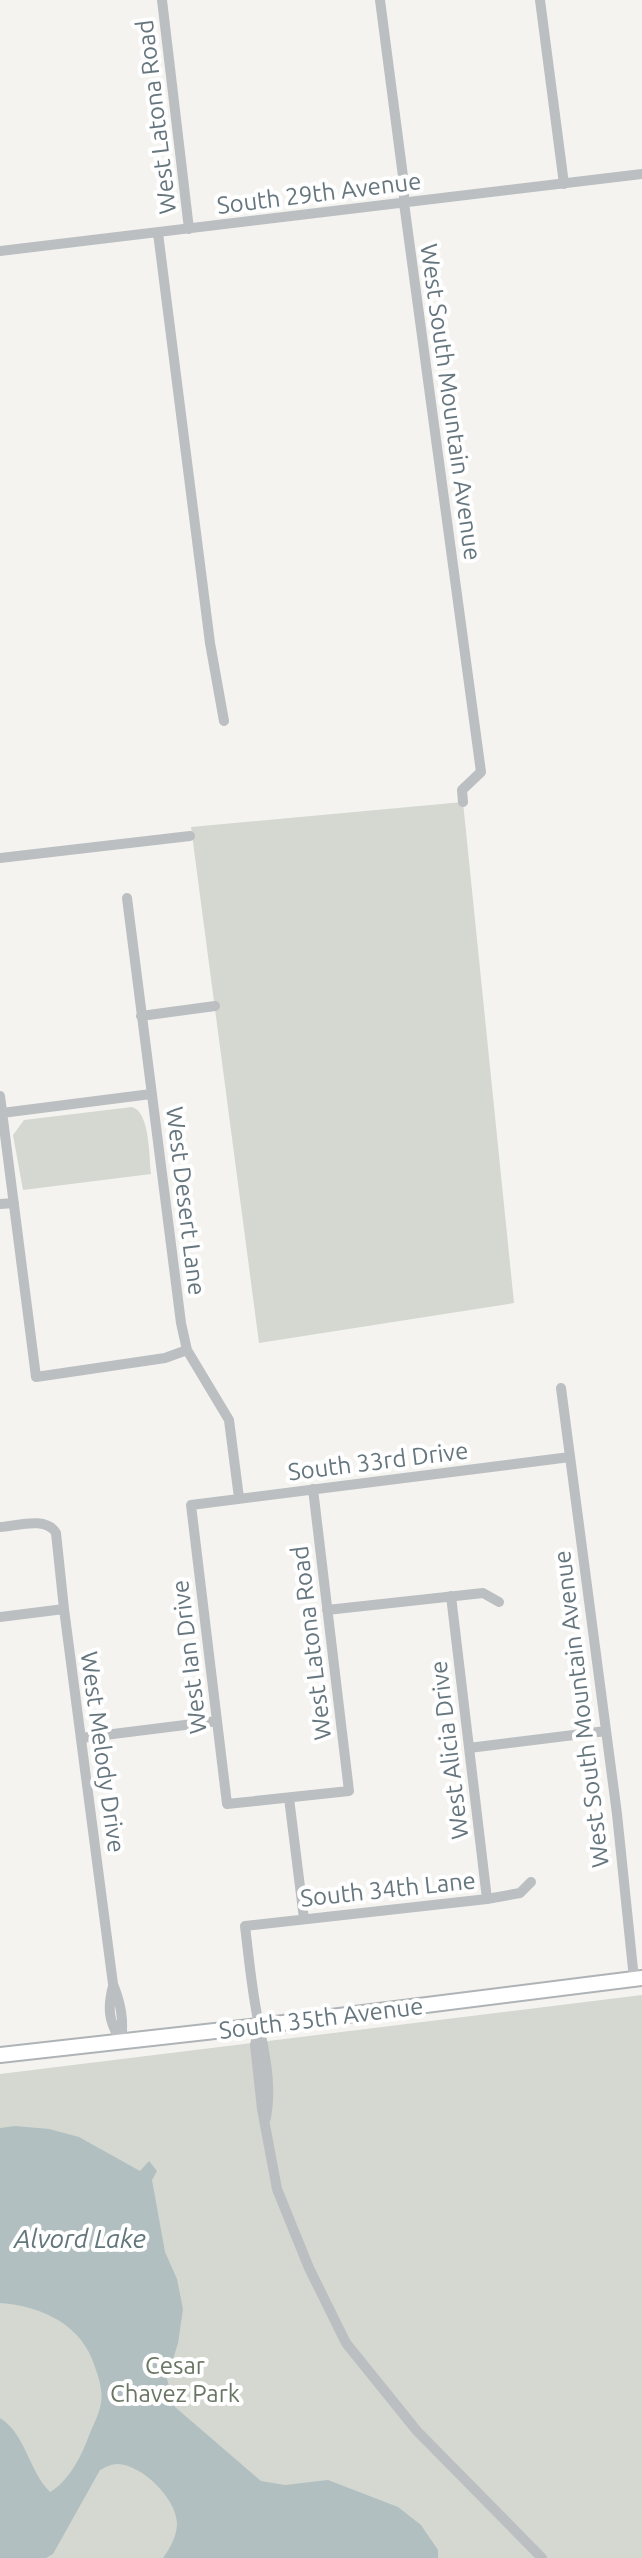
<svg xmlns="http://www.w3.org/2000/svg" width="642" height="2558" font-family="Ubuntu,sans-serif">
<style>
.green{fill:#d4d8d0}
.water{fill:#b1bfc1}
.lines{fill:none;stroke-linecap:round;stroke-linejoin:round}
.secondary-casing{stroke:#aeb3b6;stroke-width:18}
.street{stroke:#bbbfc2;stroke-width:10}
.secondary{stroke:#fff;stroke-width:14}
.labels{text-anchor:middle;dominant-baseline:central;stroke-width:8;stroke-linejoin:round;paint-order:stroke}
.street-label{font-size:24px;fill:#66767e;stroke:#fff}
.park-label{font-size:24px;fill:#6a7664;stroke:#fff}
.water-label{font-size:26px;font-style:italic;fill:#62777b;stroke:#fff}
</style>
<rect width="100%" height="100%" fill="#f4f3f0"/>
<!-- green -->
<path class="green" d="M 463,802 L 514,1303 L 259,1343 L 191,827 Z
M 132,1107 C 150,1112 149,1156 151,1174 L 23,1190 L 13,1135 L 24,1120 Z
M 642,1995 L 642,2558 L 0,2558 L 0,2074 Z"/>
<!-- water -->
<path class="water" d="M 15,2126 L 49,2129 L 79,2137 L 140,2171 L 149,2161 L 157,2171 L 152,2180 L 165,2252 L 177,2279 L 183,2309 L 178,2343 L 167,2379 L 175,2407 L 261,2481 L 285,2485 L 328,2480 L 398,2507 L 421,2525 L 438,2550 L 438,2558 L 163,2558 C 170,2548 177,2536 177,2523 C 176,2498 142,2465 118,2464 C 111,2464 106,2467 100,2470 L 53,2554 L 46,2558 L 0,2558 L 0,2418 C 25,2433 29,2471 50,2492 C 68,2482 81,2457 88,2438 C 92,2427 99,2415 101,2403 C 103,2391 99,2378 95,2367 C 82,2324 41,2306 0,2303 L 0,2128 Z"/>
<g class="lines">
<!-- secondary casing -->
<g class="secondary-casing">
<path id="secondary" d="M 0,2055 L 259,2026 L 642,1978"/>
</g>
<!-- street -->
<path class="street" d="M 162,0 L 189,229
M 380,0 L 404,184 L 404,203 L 481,772 L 462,790 L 463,802
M 540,0 L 564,184
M 158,233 L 210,643 L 224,721
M 0,251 L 642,174
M 0,858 L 190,836
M 127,898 L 181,1323 L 187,1350 L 229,1420 L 239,1498
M 141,1016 L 215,1006
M 0,1096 L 36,1377 L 165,1358 L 187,1350
M 2,1113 L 151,1094
M 0,1204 L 14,1203
M 561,1388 L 617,1814 L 634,1979
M 313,1489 L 349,1791 L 227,1804 L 191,1505 L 570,1457
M 0,1527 C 17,1526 46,1516 56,1533 L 64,1609 L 113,1984 C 121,2004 124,2020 121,2041
M 451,1596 L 487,1899
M 327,1610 L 483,1593 L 499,1602
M 0,1617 L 64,1609
M 81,1738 L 217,1721
M 469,1748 L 606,1731
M 289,1798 L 304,1919
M 113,1986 C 107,2009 109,2022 121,2041
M 259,2026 L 255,2045 L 262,2109 L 277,2189 L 309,2268 L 346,2343 L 417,2431 L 542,2558
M 266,2118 C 272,2087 265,2055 259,2025 C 252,1993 249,1959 245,1926 L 487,1899 L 520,1893 L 531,1882"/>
<!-- secondary -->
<use href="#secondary" class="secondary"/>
</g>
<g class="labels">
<!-- street labels -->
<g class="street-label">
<text transform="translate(156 117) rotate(-97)">West Latona Road</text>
<text transform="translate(319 193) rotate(-7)">South 29th Avenue</text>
<text transform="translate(451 402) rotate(82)">West South Mountain Avenue</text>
<text transform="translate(186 1201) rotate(83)">West Desert Lane</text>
<text transform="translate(378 1461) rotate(-7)">South 33rd Drive</text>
<text transform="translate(311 1643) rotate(-97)">West Latona Road</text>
<text transform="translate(189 1657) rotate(-97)">West Ian Drive</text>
<text transform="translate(581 1709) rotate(-97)">West South Mountain Avenue</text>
<text transform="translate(449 1750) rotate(-97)">West Alicia Drive</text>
<text transform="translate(103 1752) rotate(82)">West Melody Drive</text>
<text transform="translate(388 1889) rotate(-6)">South 34th Lane</text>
<text transform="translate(321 2018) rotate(-7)">South 35th Avenue</text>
</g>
<!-- park labels -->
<g class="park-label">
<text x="175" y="2365">Cesar<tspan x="175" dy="28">Chavez Park</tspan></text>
</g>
<!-- water labels -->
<g class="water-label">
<text x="80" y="2238">Alvord Lake</text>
</g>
</g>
</svg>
